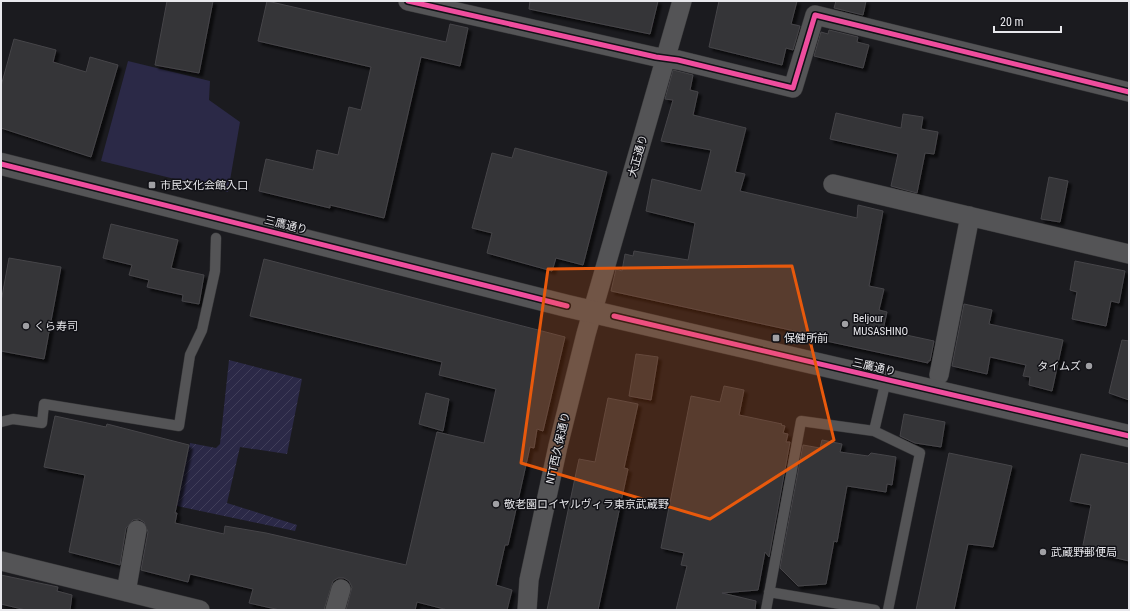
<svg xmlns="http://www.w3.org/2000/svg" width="1130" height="611" font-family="'Roboto Condensed','Noto Sans JP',sans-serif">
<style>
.park{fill:#2b2947}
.garden{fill:url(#garden-furrows)}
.building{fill:#343437;stroke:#464549;filter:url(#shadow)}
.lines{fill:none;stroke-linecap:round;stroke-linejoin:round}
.service-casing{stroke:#373739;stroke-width:11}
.minor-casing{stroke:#373739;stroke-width:20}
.secondary-casing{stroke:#373739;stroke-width:23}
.service{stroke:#545456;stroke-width:10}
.minor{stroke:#545456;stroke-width:19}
.secondary{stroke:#545456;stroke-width:22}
.cycleway-casing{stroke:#111116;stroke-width:8}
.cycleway{stroke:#ef4d9e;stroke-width:5}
.marked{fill:#e8590c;fill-opacity:0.2;stroke:#e8590c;stroke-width:3;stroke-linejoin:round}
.poi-dot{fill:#a0a0a4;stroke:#111116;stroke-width:1.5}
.labels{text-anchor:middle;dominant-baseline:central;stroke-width:3;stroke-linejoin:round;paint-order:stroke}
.street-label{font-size:11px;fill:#e8e8ec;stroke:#111116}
.poi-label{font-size:11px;fill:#e8e8ec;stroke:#111116;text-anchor:start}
</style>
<defs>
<pattern id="garden-furrows" width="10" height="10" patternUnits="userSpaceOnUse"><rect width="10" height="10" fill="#2b2947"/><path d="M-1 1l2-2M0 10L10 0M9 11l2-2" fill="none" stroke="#403e59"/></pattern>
<filter id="shadow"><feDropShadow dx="3.5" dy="3.5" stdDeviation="1" flood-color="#0009"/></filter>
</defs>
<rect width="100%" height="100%" fill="#1b1b1f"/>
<!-- park -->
<path class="park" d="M 128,61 L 210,81 L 209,100 L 240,122 L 228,192 L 101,161 Z"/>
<!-- garden -->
<path class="garden" d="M 229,360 L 302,379 L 287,454 L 240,447 L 227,503 L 297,525 L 295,531 L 177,506 L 190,443 L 216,448 L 220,444 Z"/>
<!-- building -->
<path class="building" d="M 167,1 L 213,1 L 199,73 L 155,65 Z
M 267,1 L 446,42 L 450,24 L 468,28 L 460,66 L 421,57 L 384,218 L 330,205 L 330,208 L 259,191 L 266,159 L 313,170 L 317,150 L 338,155 L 349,107 L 361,110 L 371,67 L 258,41 Z
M 530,1 L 658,1 L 650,34 L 529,9 Z
M 719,1 L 797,1 L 791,24 L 800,26 L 793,50 L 786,48 L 782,65 L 709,47 Z
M 836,1 L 866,1 L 863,15 L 834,8 Z
M 829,30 L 858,37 L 857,42 L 869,45 L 863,68 L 814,56 L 821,32 L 828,34 Z
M 14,39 L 56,50 L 53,62 L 86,72 L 90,57 L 118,65 L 91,157 L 1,128 L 1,86 Z
M 673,70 L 693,75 L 690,90 L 698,92 L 693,115 L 746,128 L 735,172 L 745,174 L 740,191 L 857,218 L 858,205 L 883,211 L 869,286 L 884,289 L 879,310 L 887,312 L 883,330 L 934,341 L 930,361 L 928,361 L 928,363 L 803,336 L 804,333 L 611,291 L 616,269 L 622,271 L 625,254 L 633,256 L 634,251 L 688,260 L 695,223 L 646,211 L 652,179 L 701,191 L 711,150 L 661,141 L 673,100 L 665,99 Z
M 836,113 L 901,128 L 903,114 L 923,117 L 921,129 L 938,132 L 934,154 L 925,153 L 917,193 L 891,186 L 898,154 L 830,139 Z
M 515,148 L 607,172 L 583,265 L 556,258 L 552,271 L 487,253 L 492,233 L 472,228 L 492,153 L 512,158 Z
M 1049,177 L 1068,181 L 1060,222 L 1041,219 Z
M 111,224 L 178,240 L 171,268 L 204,275 L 199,304 L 182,301 L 183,295 L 147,287 L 149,280 L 129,275 L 132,265 L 103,258 Z
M 9,258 L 61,267 L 44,359 L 1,351 L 1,302 Z
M 264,259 L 565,337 L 543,431 L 537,429 L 534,448 L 530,447 L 508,545 L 505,545 L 496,585 L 512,590 L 507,610 L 448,610 L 417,602 L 415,610 L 346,610 L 352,587 L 349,581 L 344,578 L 338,578 L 333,581 L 324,610 L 280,610 L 249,603 L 253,589 L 190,574 L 188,582 L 141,570 L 148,532 L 144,522 L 139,519 L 133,520 L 126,528 L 120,565 L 69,552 L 85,475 L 44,467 L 55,416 L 106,427 L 107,424 L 189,445 L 175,513 L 177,513 L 175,523 L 224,534 L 225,526 L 266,533 L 406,565 L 437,432 L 484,443 L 496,389 L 439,375 L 442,362 L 250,316 Z
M 1075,261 L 1125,271 L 1119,303 L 1111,301 L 1106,326 L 1072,319 L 1077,292 L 1070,290 Z
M 964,304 L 992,310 L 989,324 L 1063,340 L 1052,391 L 1029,385 L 1030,377 L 1023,376 L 1026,365 L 990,357 L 987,374 L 952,366 Z
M 1122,340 L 1129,341 L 1129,400 L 1109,393 Z
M 636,354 L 658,357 L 651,400 L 629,396 Z
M 724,386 L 744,390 L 739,415 L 782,424 L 781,425 L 785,426 L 783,433 L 788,434 L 786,442 L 790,442 L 769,557 L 765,552 L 758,590 L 722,593 L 756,601 L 755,610 L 676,610 L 687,566 L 681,565 L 684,553 L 661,548 L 691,396 L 720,402 Z
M 426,393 L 449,399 L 443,431 L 419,424 Z
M 608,398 L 638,404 L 624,468 L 628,469 L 598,610 L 547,610 L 579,459 L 595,462 Z
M 904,414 L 945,422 L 941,447 L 915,443 L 900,436 Z
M 822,440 L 842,444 L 840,452 L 868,456 L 871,453 L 896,457 L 892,485 L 887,484 L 886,492 L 847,486 L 837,542 L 834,541 L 826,584 L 798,586 L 780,568 L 803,445 L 820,448 Z
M 949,453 L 1012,466 L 993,547 L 968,544 L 954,610 L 916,610 Z
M 1081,454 L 1129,464 L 1129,561 L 1082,550 L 1091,505 L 1070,501 Z
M 1,575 L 58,587 L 57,591 L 72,595 L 70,610 L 26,610 L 1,604 Z"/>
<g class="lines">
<!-- service casing -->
<g class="service-casing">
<path id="service" d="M 1,422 L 13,419 L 42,423 L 44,404 L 179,426 L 190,355 L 202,330 L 215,271 L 216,238
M 874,431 L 886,380
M 769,592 L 875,610
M 766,610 L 801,421 L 874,431 L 920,453 L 888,610"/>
</g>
<!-- minor casing -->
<g class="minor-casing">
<path id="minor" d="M 408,1 L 656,57 L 678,60 L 793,88 L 815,15 L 1129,92
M 833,184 L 1129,254
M 939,375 L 970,216
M 1,561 L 200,610
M 126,592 L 137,530
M 335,610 L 341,589
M 527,610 L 529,580 L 558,446 L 586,334 L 682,1"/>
</g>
<!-- secondary casing -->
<g class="secondary-casing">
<path id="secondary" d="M 1,164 L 567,306 L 1129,436"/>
</g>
<!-- service -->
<use href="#service" class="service"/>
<!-- minor -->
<use href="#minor" class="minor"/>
<!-- secondary -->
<use href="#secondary" class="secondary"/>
<!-- cycleway casing -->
<g class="cycleway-casing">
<path id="cycleway" d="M 408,1 L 656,57 L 678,60 L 793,88 L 815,15 L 1129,92
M 1,164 L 567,306
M 614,316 L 1129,436"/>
</g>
<!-- cycleway -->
<use href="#cycleway" class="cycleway"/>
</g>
<!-- marked area -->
<path class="marked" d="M 792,266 L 834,440 L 710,519 L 521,463 L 548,269 Z"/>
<!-- markers -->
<g class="poi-dot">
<rect x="148" y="181" width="8" height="8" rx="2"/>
<circle cx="845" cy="324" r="4"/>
<circle cx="26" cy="326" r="4"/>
<rect x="772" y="334" width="8" height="8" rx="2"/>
<circle cx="1089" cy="366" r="4"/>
<circle cx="496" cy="504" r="4"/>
<circle cx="1043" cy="552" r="4"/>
</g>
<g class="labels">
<!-- street labels -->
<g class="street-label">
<text transform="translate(638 156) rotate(-74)">大正通り</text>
<text transform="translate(286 225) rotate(14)">三鷹通り</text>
<text transform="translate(874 367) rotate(13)">三鷹通り</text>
<text transform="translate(558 448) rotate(-77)">NTT西久保通り</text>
</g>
<!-- poi labels -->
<g class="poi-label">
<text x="160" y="185">市民文化会館入口</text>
<text x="853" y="318">Beljour<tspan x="853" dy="13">MUSASHINO</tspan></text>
<text x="34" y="326">くら寿司</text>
<text x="784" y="338">保健所前</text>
<text x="1081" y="366" text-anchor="end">タイムズ</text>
<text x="504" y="504">敬老園ロイヤルヴィラ東京武蔵野</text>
<text x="1051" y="552">武蔵野郵便局</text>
</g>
</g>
<!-- border -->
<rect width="1130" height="611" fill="none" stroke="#e8e8ec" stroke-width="4"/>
<!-- scale -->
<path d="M994 26v6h67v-6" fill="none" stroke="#e8e8ec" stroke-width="2"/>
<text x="1000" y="26" font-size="12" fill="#e8e8ec" stroke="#111116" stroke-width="3" paint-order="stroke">20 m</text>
</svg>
